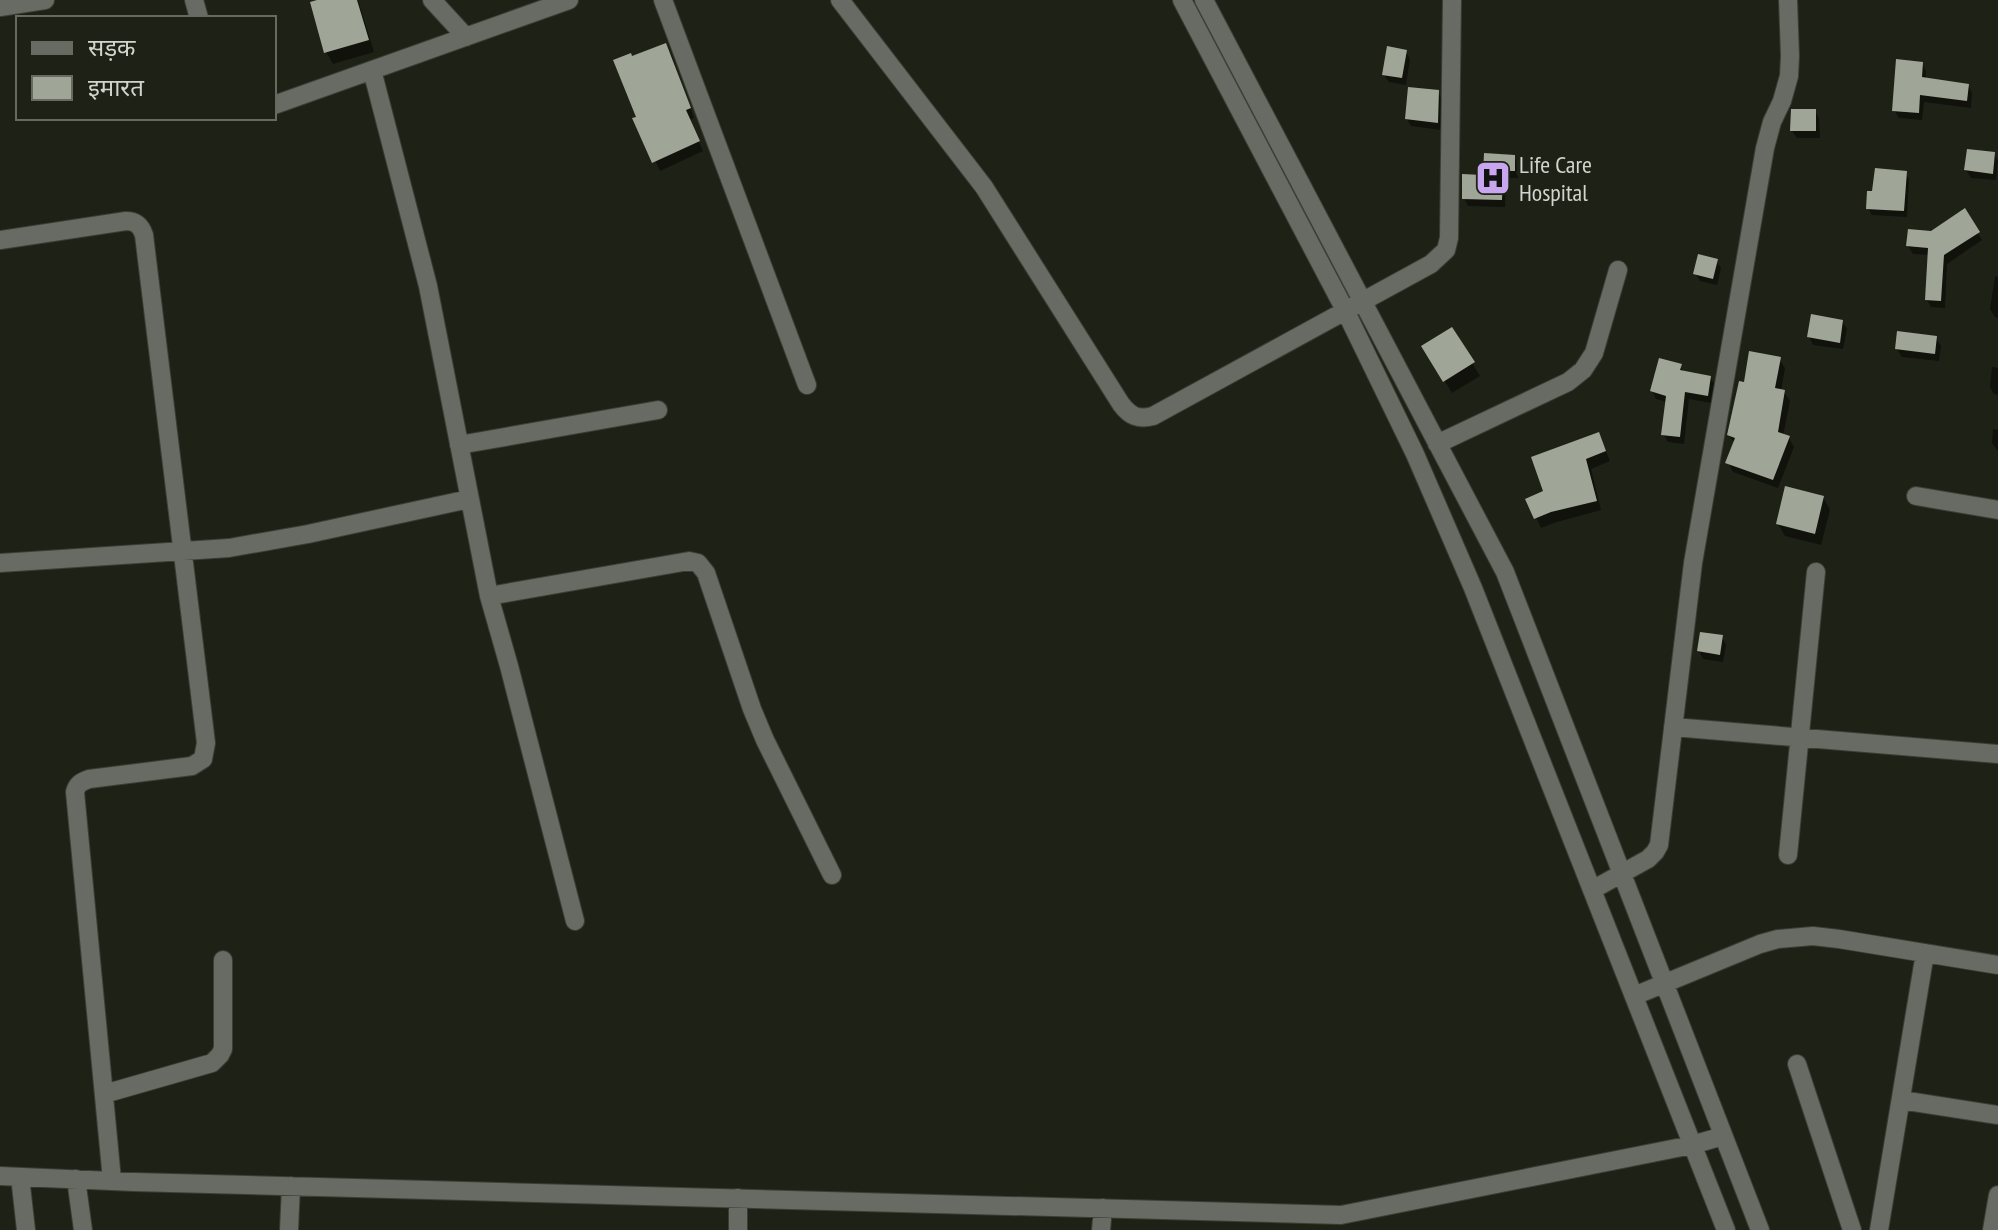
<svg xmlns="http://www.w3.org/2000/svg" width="1998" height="1230" font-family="'PT Sans Narrow','Noto Sans Devanagari',sans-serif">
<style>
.shadow{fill:#0007}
.building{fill:#a0a697}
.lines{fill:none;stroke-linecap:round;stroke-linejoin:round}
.minor-casing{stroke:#3b3f33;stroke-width:20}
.minor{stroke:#686a64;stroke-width:18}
.labels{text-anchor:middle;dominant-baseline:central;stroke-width:8;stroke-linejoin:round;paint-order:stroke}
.poi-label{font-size:24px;fill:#d2d5cd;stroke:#1e2216;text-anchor:start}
</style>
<rect width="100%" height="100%" fill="#1e2216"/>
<!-- shadow -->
<path class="shadow" d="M 325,0 L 358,0 L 374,52 L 333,64 L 326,52 Z
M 665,45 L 671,54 L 694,118 L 689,120 L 703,151 L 660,171 L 635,119 L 638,118 L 631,58 Z
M 1406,52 L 1410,59 L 1406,85 L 1389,82 L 1384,75 Z
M 1922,64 L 1926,71 L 1926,80 L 1968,85 L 1972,93 L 1971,108 L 1924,102 L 1922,120 L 1899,118 L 1894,110 Z
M 1438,92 L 1442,100 L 1441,130 L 1411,126 L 1407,119 Z
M 1815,111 L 1819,118 L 1820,138 L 1797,138 L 1792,131 Z
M 1994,154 L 1998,161 L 1996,180 L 1971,178 L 1966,170 Z
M 1514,157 L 1519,165 L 1518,178 L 1506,178 L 1505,207 L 1468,206 L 1464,198 Z
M 1905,173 L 1909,179 L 1907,217 L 1872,215 L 1868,208 Z
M 1964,211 L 1982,240 L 1947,264 L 1945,308 L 1931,307 L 1927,300 L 1930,255 L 1913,254 L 1908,246 Z
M 1716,261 L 1721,268 L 1717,285 L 1700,281 L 1695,273 Z
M 1995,276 L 1998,277 L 1998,318 L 1995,317 L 1990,309 Z
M 1842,321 L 1847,329 L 1843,349 L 1813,345 L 1809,337 Z
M 1452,330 L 1480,376 L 1452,393 L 1424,347 Z
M 1936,338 L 1941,346 L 1939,361 L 1902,357 L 1897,349 Z
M 1779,359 L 1785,368 L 1781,391 L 1784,392 L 1790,401 L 1783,436 L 1789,438 L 1794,447 L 1778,488 L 1733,472 L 1728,462 L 1735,444 L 1729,435 L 1745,384 Z
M 1680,366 L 1684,373 L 1710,377 L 1715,385 L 1711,403 L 1689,399 L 1684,444 L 1668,442 L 1663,434 L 1667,402 L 1656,399 L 1652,391 Z
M 1992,367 L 1998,368 L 1998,395 L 1994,394 L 1990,387 Z
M 1993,429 L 1998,430 L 1998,451 L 1992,443 Z
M 1603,444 L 1610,461 L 1591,469 L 1601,510 L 1557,522 L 1541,528 L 1528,500 L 1546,493 Z
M 1823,497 L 1830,510 L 1821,545 L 1785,536 L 1778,524 Z
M 1722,637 L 1726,645 L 1723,662 L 1703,659 L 1699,651 Z"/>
<!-- building -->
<path class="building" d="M 317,0 L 357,0 L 369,40 L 324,53 L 310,2 Z
M 666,43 L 691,108 L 686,110 L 700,141 L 652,163 L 632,118 L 636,117 L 613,60 L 631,53 L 632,56 Z
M 1387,46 L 1407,50 L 1402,78 L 1382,75 Z
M 1896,59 L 1923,62 L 1922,77 L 1969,84 L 1967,101 L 1920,95 L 1919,113 L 1892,111 Z
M 1408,87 L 1439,90 L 1438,123 L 1405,119 Z
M 1791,109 L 1816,109 L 1816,131 L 1790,131 Z
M 1967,149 L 1995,152 L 1993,174 L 1964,170 Z
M 1484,153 L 1515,155 L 1515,171 L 1503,171 L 1502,200 L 1462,199 L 1462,174 L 1483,175 Z
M 1875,168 L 1907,171 L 1904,211 L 1866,209 L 1867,191 L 1872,191 Z
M 1965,208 L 1980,232 L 1944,255 L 1941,301 L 1925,300 L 1928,248 L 1906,246 L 1908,229 L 1931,231 Z
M 1698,254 L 1718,259 L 1713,279 L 1693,274 Z
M 1811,314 L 1843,320 L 1840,343 L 1807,337 Z
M 1452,327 L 1475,362 L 1443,382 L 1421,346 Z
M 1897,331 L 1937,336 L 1935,354 L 1895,349 Z
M 1749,351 L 1781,357 L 1775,388 L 1785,390 L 1778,432 L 1790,436 L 1773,480 L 1725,463 L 1735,438 L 1727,435 L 1739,381 L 1744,382 Z
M 1659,358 L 1682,364 L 1680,370 L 1711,376 L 1708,396 L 1685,392 L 1680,437 L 1661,435 L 1666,396 L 1650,391 Z
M 1599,432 L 1606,451 L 1586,459 L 1597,501 L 1551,512 L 1534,519 L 1525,499 L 1543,491 L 1531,457 Z
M 1785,486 L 1824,496 L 1815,534 L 1776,524 Z
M 1700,632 L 1723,635 L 1720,655 L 1697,651 Z"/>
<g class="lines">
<!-- minor casing -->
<g class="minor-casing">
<path id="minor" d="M 194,0 L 199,18
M 432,0 L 466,37
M 663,0 L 807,385
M 840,0 L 984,187 L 1121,404 C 1130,416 1138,420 1153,416 L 1431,264 L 1446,250 L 1449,238 L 1452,0
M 1182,0 L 1345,310 L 1415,454 L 1473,588 L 1726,1230
M 1204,0 L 1505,572 L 1760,1230
M 0,7 L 45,0
M 372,70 L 428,286 L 489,596 L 509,666 L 575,921
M 274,105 L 569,0
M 0,240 L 126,221 C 136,221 141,226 144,235 L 206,743 L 203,759 L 192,766 L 89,779 C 81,782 77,784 75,792 L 112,1180
M 1437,444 L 1568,382 L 1583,370 L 1594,353 L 1618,270
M 459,445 L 658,410
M 1916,496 L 1998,510
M 0,563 L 229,548 L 308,534 L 469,499
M 489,596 L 689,561 L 698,563 L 706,573 L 752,709 L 765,740 L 832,875
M 1673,727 L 1998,754
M 1788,855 L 1816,572
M 1592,890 L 1648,859 L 1655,852 L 1659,845 L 1693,563 L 1765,148 L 1772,122 L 1782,101 L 1789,76 L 1790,56 L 1788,0
M 1634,996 L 1760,944 L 1778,939 L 1813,936 L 1839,939 L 1998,965
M 1797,1064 L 1852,1230
M 104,1094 L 212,1063 L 220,1055 L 223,1049 L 223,960
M 1901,1100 L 1998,1115
M 0,1176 L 134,1182 L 1341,1215 L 1692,1145 L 1723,1136
M 20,1177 L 26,1230
M 76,1179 L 83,1230
M 289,1230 L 291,1186
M 738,1230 L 738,1198
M 1101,1230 L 1103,1208
M 1879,1230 L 1925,953
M 1992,1230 L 1998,1195"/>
</g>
<!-- minor -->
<use href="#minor" class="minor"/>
</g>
<!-- icons -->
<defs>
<g id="hospital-square" transform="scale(1.8)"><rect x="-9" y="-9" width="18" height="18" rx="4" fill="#c8a6ef" stroke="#1e2216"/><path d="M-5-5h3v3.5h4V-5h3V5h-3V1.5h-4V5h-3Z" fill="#111"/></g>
</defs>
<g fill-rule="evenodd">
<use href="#hospital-square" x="1493" y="178"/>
</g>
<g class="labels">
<!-- poi labels -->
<g class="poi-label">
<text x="1519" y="164">Life Care<tspan x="1519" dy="28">Hospital</tspan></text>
</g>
</g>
<!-- legend -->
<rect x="16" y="16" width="260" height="104" fill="#1e2216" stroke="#666a5f" stroke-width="2"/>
<rect x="32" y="42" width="40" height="12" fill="#686a64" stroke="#666a5f" stroke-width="2"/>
<text x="88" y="56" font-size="24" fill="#d2d5cd">सड़क</text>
<rect x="32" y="76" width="40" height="24" fill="#a0a697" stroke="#666a5f" stroke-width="2"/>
<text x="88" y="96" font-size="24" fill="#d2d5cd">इमारत</text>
</svg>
